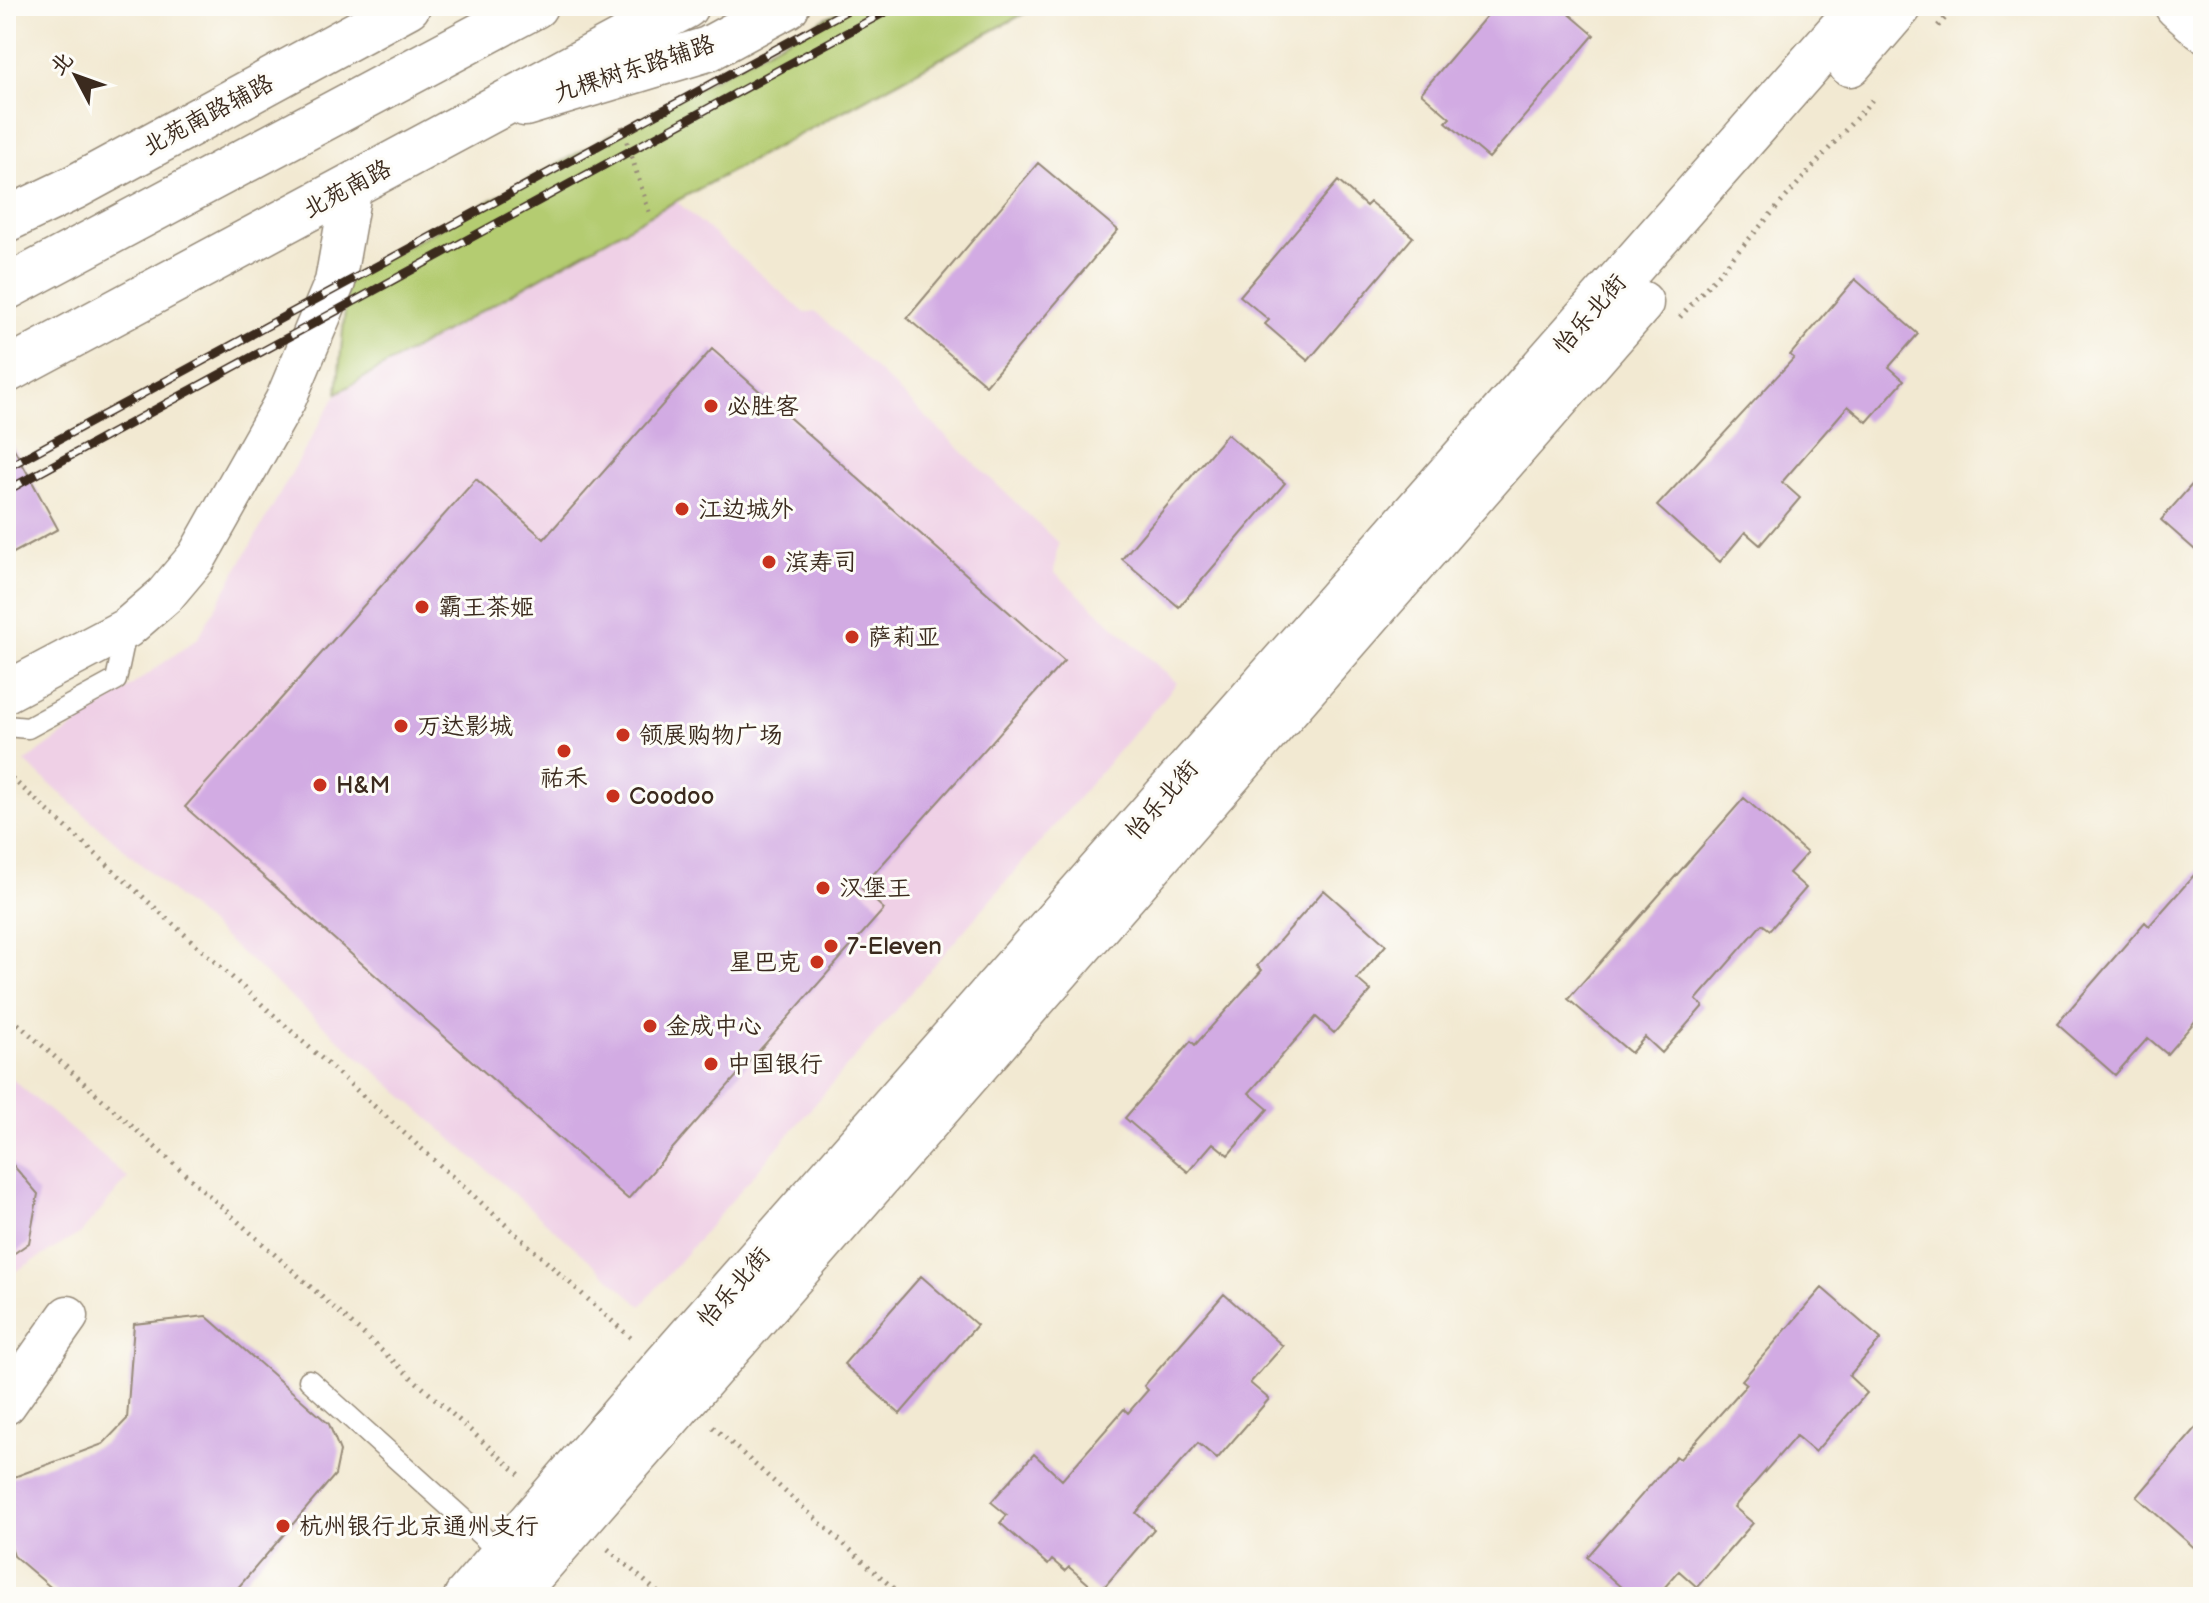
<svg xmlns="http://www.w3.org/2000/svg" width="2209" height="1603" font-family="'Balsamiq Sans','LXGW WenKai TC',sans-serif">
<style>
.built{fill:#efd0e6}
.green{fill:#b4cc71;stroke:#787b48;stroke-width:2}
.building{fill:#d2abe3}
.lines{fill:none;stroke-linecap:round;stroke-linejoin:round}
.service-casing{stroke:#968a78;stroke-width:23}
.minor-casing{stroke:#968a78;stroke-width:43}
.tertiary-casing{stroke:#968a78;stroke-width:47}
.secondary-casing{stroke:#968a78;stroke-width:47}
.trunk-casing{stroke:#968a78;stroke-width:47}
.path{stroke:#968a78;stroke-width:5;stroke-dasharray:2 6;stroke-linecap:butt}
.service{stroke:#fff;stroke-width:20}
.minor{stroke:#fff;stroke-width:40}
.tertiary{stroke:#fff;stroke-width:44}
.secondary{stroke:#fff;stroke-width:44}
.trunk{stroke:#fff;stroke-width:44}
.rail-casing{stroke:#3b2a1e;stroke-width:9}
.rail{stroke:#fdfcf7;stroke-width:6;stroke-dasharray:18;stroke-linecap:butt}
.poi-dot{fill:#c8321e;stroke:#fdfcf7;stroke-width:3}
.labels{text-anchor:middle;dominant-baseline:central;stroke-width:6;stroke-linejoin:round;paint-order:stroke}
.street-label{font-size:24px;fill:#3b2a1e;stroke:#fdfcf7}
.poi-label{font-size:24px;fill:#3b2a1e;stroke:#fdfcf7;text-anchor:start}
</style>
<rect width="100%" height="100%" fill="#fdfcf7"/>
<filter id="ink" filterUnits="userSpaceOnUse"><feTurbulence type="fractalNoise" baseFrequency=".0125" numOctaves="2"/><feDisplacementMap in="SourceGraphic" scale="16" xChannelSelector="R" yChannelSelector="G"/><feConvolveMatrix kernelMatrix="1 2 1 2 8 2 1 2 1" color-interpolation-filters="sRGB"/></filter>
<filter id="wash" filterUnits="userSpaceOnUse"><feTurbulence type="fractalNoise" baseFrequency=".006" numOctaves="4" result="noise"/><feDisplacementMap in="SourceGraphic" scale="32" xChannelSelector="R" yChannelSelector="G"/><feGaussianBlur stdDeviation="1.8" result="paint"/><feColorMatrix in="noise" values="0 0 0 0 0 0 0 0 0 0 0 0 0 0 0 0 0 1.4 0 .05"/><feComposite in="paint" operator="in"/></filter>
<g filter="url(#wash)">
<rect width="100%" height="100%" fill="#f2e9d2"/>
<!-- built -->
<path class="built" d="M 676,201 L 805,313 L 815,311 L 1058,543 L 1054,572 L 1177,683 L 641,1306 L 25,762 L 198,638 L 337,393 Z
M 6,1074 L 128,1178 L 81,1233 L 6,1277 Z"/>
<!-- green -->
<path class="green" d="M 847,6 L 1038,6 L 650,215 L 337,393 L 348,278 Z"/>
<g id="blocks">
<!-- building -->
<path class="building" d="M 1495,6 L 1560,6 L 1594,35 L 1489,158 L 1446,122 L 1450,118 L 1421,93 Z
M 1038,163 L 1118,230 L 986,385 L 907,318 Z
M 1338,181 L 1366,206 L 1370,202 L 1413,237 L 1308,361 L 1265,324 L 1269,320 L 1240,296 Z
M 1855,279 L 1918,334 L 1889,367 L 1904,380 L 1867,422 L 1848,406 L 1782,482 L 1800,498 L 1760,545 L 1745,532 L 1720,562 L 1657,506 L 1794,358 L 1790,355 Z
M 712,349 L 1064,661 L 861,888 L 884,909 L 628,1199 L 185,807 L 476,479 L 544,539 Z
M 6,434 L 58,529 L 6,557 Z
M 1227,434 L 1285,483 L 1179,607 L 1122,559 Z
M 2203,472 L 2203,557 L 2161,520 Z
M 1744,798 L 1807,853 L 1789,873 L 1806,888 L 1770,930 L 1762,924 L 1696,1000 L 1703,1006 L 1662,1053 L 1645,1037 L 1631,1053 L 1568,999 Z
M 2203,865 L 2203,1012 L 2167,1054 L 2148,1038 L 2115,1075 L 2057,1024 L 2145,922 L 2149,926 Z
M 1324,890 L 1386,945 L 1357,979 L 1371,991 L 1334,1033 L 1316,1017 L 1249,1093 L 1268,1109 L 1228,1155 L 1213,1143 L 1188,1172 L 1125,1118 L 1191,1041 L 1195,1045 L 1262,970 L 1257,966 Z
M 6,1157 L 38,1194 L 29,1243 L 6,1259 Z
M 921,1276 L 977,1325 L 900,1414 L 844,1364 Z
M 1822,1288 L 1881,1339 L 1849,1376 L 1867,1393 L 1815,1452 L 1796,1436 L 1734,1507 L 1753,1523 L 1697,1587 L 1679,1571 L 1656,1597 L 1632,1597 L 1587,1557 L 1676,1456 L 1680,1459 L 1747,1384 L 1742,1380 Z
M 1224,1294 L 1283,1346 L 1250,1383 L 1269,1399 L 1217,1459 L 1198,1443 L 1136,1513 L 1154,1529 L 1099,1593 L 1069,1567 L 1065,1571 L 1052,1560 L 1048,1565 L 1000,1523 L 1007,1515 L 991,1502 L 1034,1454 L 1062,1480 L 1124,1409 L 1128,1413 L 1148,1390 L 1144,1386 Z
M 206,1316 L 329,1424 L 340,1451 L 335,1475 L 230,1597 L 62,1597 L 14,1556 L 6,1533 L 6,1480 L 103,1444 L 127,1419 L 134,1324 Z
M 2203,1420 L 2203,1548 L 2199,1552 L 2137,1497 Z"/>
</g>
</g>
<g filter="url(#ink)">
<use href="#blocks" fill-opacity="0" stroke="#968a78" stroke-width="2"/>
<g class="lines">
<!-- service casing -->
<g class="service-casing">
<path id="service" d="M 6,726 L 28,728 L 116,680 L 127,628
M 309,1380 L 503,1555"/>
</g>
<!-- minor casing -->
<g class="minor-casing">
<path id="minor" d="M 6,692 L 127,628 L 165,595 L 197,557 L 285,401 L 335,282 L 352,186
M 6,1404 L 68,1316"/>
</g>
<!-- tertiary casing -->
<g class="tertiary-casing">
<path id="tertiary" d="M 2177,6 L 2203,29
M 525,104 L 708,49 L 787,6
M 6,220 L 73,188 L 408,6"/>
</g>
<!-- secondary casing -->
<g class="secondary-casing">
<path id="secondary" d="M 1850,64 L 1900,6
M 466,1597 L 665,1365 L 1861,6
M 512,1597 L 1641,303"/>
</g>
<!-- trunk casing -->
<g class="trunk-casing">
<path id="trunk" d="M 6,288 L 535,6
M 6,371 L 686,6"/>
</g>
<!-- path -->
<path class="path" d="M 1938,26 L 1956,6
M 622,126 L 650,215
M 1680,317 L 1872,100
M 6,773 L 633,1340
M 6,1013 L 520,1475
M 713,1427 L 903,1597
M 608,1549 L 663,1597"/>
<!-- service -->
<use href="#service" class="service"/>
<!-- minor -->
<use href="#minor" class="minor"/>
<!-- tertiary -->
<use href="#tertiary" class="tertiary"/>
<!-- secondary -->
<use href="#secondary" class="secondary"/>
<!-- trunk -->
<use href="#trunk" class="trunk"/>
<!-- rail casing -->
<g class="rail-casing">
<path id="rail" d="M 6,468 L 855,6
M 6,491 L 896,6"/>
</g>
<!-- rail -->
<use href="#rail" class="rail"/>
</g>
</g>
<!-- markers -->
<g class="poi-dot">
<circle cx="711" cy="406" r="8"/>
<circle cx="682" cy="509" r="8"/>
<circle cx="769" cy="562" r="8"/>
<circle cx="422" cy="607" r="8"/>
<circle cx="852" cy="637" r="8"/>
<circle cx="401" cy="726" r="8"/>
<circle cx="623" cy="735" r="8"/>
<circle cx="564" cy="751" r="8"/>
<circle cx="320" cy="785" r="8"/>
<circle cx="613" cy="796" r="8"/>
<circle cx="823" cy="888" r="8"/>
<circle cx="831" cy="946" r="8"/>
<circle cx="817" cy="962" r="8"/>
<circle cx="650" cy="1026" r="8"/>
<circle cx="711" cy="1064" r="8"/>
<circle cx="283" cy="1526" r="8"/>
</g>
<g class="labels">
<!-- street labels -->
<g class="street-label">
<text transform="translate(634 69) rotate(-18)">九棵树东路辅路</text>
<text transform="translate(208 115) rotate(-28)">北苑南路辅路</text>
<text transform="translate(347 189) rotate(-28)">北苑南路</text>
<text transform="translate(1590 314) rotate(-49)">怡乐北街</text>
<text transform="translate(1162 800) rotate(-49)">怡乐北街</text>
<text transform="translate(734 1287) rotate(-49)">怡乐北街</text>
</g>
<!-- poi labels -->
<g class="poi-label">
<text x="727" y="406">必胜客</text>
<text x="698" y="509">江边城外</text>
<text x="785" y="562">滨寿司</text>
<text x="438" y="607">霸王茶姬</text>
<text x="868" y="637">萨莉亚</text>
<text x="417" y="726">万达影城</text>
<text x="639" y="735">领展购物广场</text>
<text x="564" y="778" text-anchor="middle">祐禾</text>
<text x="336" y="785">H&amp;M</text>
<text x="629" y="796">Coodoo</text>
<text x="839" y="888">汉堡王</text>
<text x="847" y="946">7-Eleven</text>
<text x="801" y="962" text-anchor="end">星巴克</text>
<text x="666" y="1026">金成中心</text>
<text x="727" y="1064">中国银行</text>
<text x="299" y="1526">杭州银行北京通州支行</text>
</g>
</g>
<!-- margin -->
<rect width="2209" height="1603" fill="none" stroke="#fdfcf7" stroke-width="32"/>
<!-- north arrow -->
<g transform="translate(76 76) rotate(311)" stroke="#fdfcf7" stroke-width="6" paint-order="stroke">
<path d="M0-6L14 30L0 20L-14 30Z" fill="#3b2a1e"/>
<text y="-12" font-size="22" font-weight="bold" text-anchor="middle" fill="#3b2a1e">北</text>
</g>
</svg>
